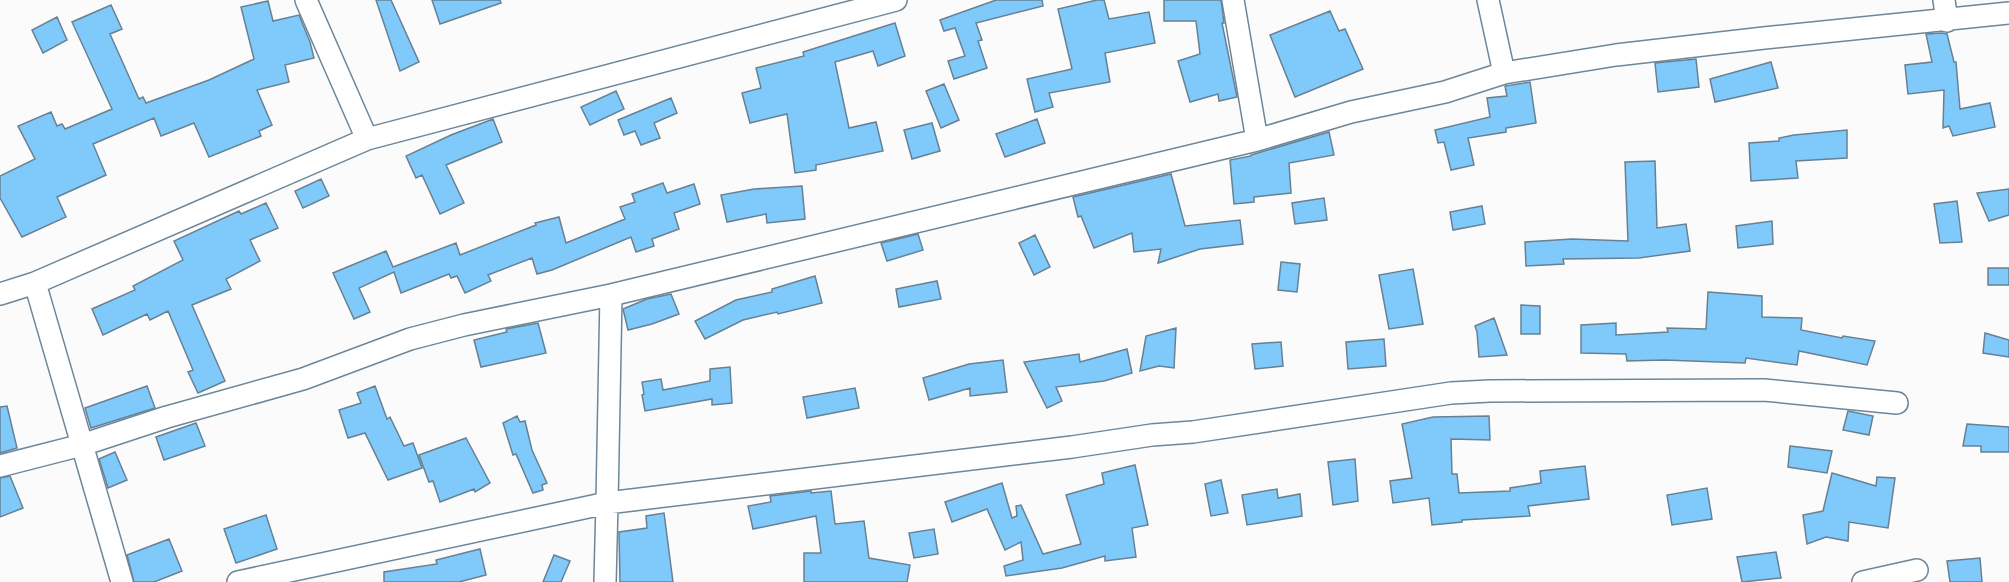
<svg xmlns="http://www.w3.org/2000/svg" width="2009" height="582" font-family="'Exo 2',sans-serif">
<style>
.building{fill:#7fcafb;stroke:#678194;stroke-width:1.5}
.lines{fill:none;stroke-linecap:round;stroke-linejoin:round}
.minor-casing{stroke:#6c879a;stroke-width:24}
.minor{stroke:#fff;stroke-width:21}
</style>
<rect width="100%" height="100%" fill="#fbfbfb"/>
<!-- building -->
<path class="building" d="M 376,0 L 391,0 L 419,62 L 400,71 Z
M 432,0 L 500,0 L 501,3 L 440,24 Z
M 996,0 L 1042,0 L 1043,6 L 976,23 L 982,40 L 978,41 L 987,68 L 954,79 L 948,61 L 965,56 L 955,28 L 944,31 L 940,20 Z
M 1097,0 L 1104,0 L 1109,19 L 1149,12 L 1155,43 L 1105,53 L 1110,82 L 1049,93 L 1053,107 L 1035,112 L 1027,79 L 1072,69 L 1058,9 Z
M 1164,0 L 1221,0 L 1224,23 L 1222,23 L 1237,97 L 1219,101 L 1218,94 L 1190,102 L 1178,61 L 1200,54 L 1196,21 L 1164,21 Z
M 268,1 L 273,21 L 299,15 L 310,42 L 314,58 L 285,65 L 289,82 L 257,90 L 272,125 L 259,131 L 261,136 L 209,157 L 194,123 L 161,136 L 154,118 L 93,144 L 106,175 L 57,197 L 66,217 L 22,237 L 0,198 L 0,176 L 35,159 L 18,126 L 51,112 L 57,126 L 62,124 L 65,129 L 112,109 L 72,22 L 111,5 L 122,29 L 110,34 L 139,99 L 143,97 L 146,103 L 209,80 L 254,59 L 241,7 Z
M 1330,11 L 1339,31 L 1345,29 L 1363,69 L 1295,97 L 1270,35 Z
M 57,17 L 67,40 L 43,53 L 32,30 Z
M 895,23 L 905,56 L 878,66 L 873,51 L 835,62 L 849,128 L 876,122 L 883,151 L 816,165 L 816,170 L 795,173 L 787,114 L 750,123 L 742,93 L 761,88 L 756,68 L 804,56 L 803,52 Z
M 1942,33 L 1947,34 L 1954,62 L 1956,62 L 1960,109 L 1990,103 L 1995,127 L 1953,136 L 1949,126 L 1943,128 L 1944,90 L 1908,94 L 1905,65 L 1932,62 L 1926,34 Z
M 1696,59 L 1699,87 L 1658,92 L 1655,63 Z
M 1771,62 L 1778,88 L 1715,102 L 1710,79 Z
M 1530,82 L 1536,123 L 1506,128 L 1506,132 L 1468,138 L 1474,165 L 1451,170 L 1444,142 L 1438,143 L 1435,130 L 1490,117 L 1487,98 L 1507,96 L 1505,86 Z
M 944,84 L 959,120 L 941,128 L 926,91 Z
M 616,91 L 624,109 L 590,125 L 581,107 Z
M 671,98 L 677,113 L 654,123 L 660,138 L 641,145 L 635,131 L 624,135 L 618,120 Z
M 493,119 L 502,142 L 446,165 L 464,203 L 440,214 L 422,175 L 416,178 L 406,156 L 451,135 Z
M 1037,119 L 1045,143 L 1005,157 L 996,134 Z
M 932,123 L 940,151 L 912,159 L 904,130 Z
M 1847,130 L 1847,158 L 1796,161 L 1798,178 L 1751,181 L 1749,143 L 1779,141 L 1779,138 L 1794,135 Z
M 1329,132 L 1334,155 L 1289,163 L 1291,193 L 1254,197 L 1254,202 L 1234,204 L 1230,160 L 1251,156 L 1251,155 Z
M 1655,161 L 1657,228 L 1686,224 L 1690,251 L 1639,258 L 1563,259 L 1564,264 L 1526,266 L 1525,242 L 1572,239 L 1628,241 L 1625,162 Z
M 1171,174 L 1185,226 L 1240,220 L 1243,244 L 1200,249 L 1158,263 L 1161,249 L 1134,252 L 1132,233 L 1094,248 L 1081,216 L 1078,217 L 1073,197 Z
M 321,179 L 329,196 L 303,208 L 295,191 Z
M 663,183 L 667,193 L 694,184 L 700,204 L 674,213 L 679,229 L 652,239 L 654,246 L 636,252 L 631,237 L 552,270 L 537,274 L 532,258 L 488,275 L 491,281 L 465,293 L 457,276 L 451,278 L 449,274 L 401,293 L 394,272 L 359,288 L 370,312 L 354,319 L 333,273 L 386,251 L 393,267 L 456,243 L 460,255 L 536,225 L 535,223 L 559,217 L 566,243 L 625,219 L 620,207 L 635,202 L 632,194 Z
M 802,186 L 805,219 L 767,223 L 766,214 L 727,222 L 721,195 L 754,189 Z
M 2009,189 L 2009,215 L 1989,221 L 1977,193 Z
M 1324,198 L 1327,220 L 1295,224 L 1292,203 Z
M 1957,201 L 1962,242 L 1940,243 L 1934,204 Z
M 266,203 L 278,228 L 250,240 L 260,261 L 226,279 L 231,289 L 192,305 L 225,381 L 198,393 L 188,372 L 193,370 L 168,311 L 150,320 L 147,314 L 103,335 L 92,309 L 135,290 L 133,286 L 183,260 L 174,241 L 239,211 L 241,214 Z
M 1482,206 L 1485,224 L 1453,230 L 1450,212 Z
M 1772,221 L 1773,244 L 1738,248 L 1736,226 Z
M 918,234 L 923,250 L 887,261 L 881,243 Z
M 1035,235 L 1050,267 L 1034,275 L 1019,243 Z
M 1281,262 L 1300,264 L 1297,292 L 1278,290 Z
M 1988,268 L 2009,268 L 2009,285 L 1988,285 Z
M 1413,269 L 1423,324 L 1389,329 L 1379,275 Z
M 815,276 L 822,303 L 778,314 L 777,312 L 743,320 L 705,339 L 695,321 L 736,300 L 772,292 L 772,289 Z
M 937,281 L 941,299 L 899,307 L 896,289 Z
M 1708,292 L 1762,296 L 1762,317 L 1802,318 L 1801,330 L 1842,338 L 1843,336 L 1875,341 L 1867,365 L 1799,351 L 1797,365 L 1746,358 L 1745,363 L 1664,360 L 1627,361 L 1626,354 L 1581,353 L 1581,325 L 1616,323 L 1616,335 L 1668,332 L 1667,328 L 1706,329 Z
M 671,294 L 679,314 L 652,324 L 628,330 L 623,309 L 647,299 Z
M 1521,305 L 1540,306 L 1540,334 L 1521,334 Z
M 1494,318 L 1507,355 L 1479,357 L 1477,332 L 1475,326 Z
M 538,323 L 546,353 L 481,367 L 474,340 L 507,332 L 506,329 Z
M 1176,328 L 1174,368 L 1159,366 L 1140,371 L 1146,336 Z
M 1985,333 L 2009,340 L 2009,357 L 1983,353 Z
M 1384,339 L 1386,366 L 1348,369 L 1346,342 Z
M 1281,342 L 1283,366 L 1255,369 L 1252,344 Z
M 1127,349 L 1132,373 L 1104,381 L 1056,387 L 1062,401 L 1047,408 L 1024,362 L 1079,354 L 1080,362 Z
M 1003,360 L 1007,392 L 970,396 L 970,388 L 929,400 L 923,378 L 969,364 Z
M 730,367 L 732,403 L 712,405 L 712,399 L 645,411 L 642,395 L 644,394 L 642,382 L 661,379 L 663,390 L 710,381 L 710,369 Z
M 147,386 L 155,408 L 91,428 L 85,408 Z
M 375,386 L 387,419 L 390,417 L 404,446 L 413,443 L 422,468 L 388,480 L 365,433 L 348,438 L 339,410 L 361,403 L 357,393 Z
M 855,388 L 859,408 L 807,418 L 803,397 Z
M 7,406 L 17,448 L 0,453 L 0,407 Z
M 1848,411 L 1873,416 L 1869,435 L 1843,430 Z
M 517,416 L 520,422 L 525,421 L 532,450 L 547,483 L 542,485 L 543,490 L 533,493 L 516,454 L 513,455 L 503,423 Z
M 1489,416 L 1490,440 L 1451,439 L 1452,474 L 1457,474 L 1459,493 L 1510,491 L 1510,488 L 1541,483 L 1540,471 L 1585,466 L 1589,499 L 1528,506 L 1530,516 L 1462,520 L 1462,522 L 1432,525 L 1429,498 L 1393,503 L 1390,481 L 1412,478 L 1402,424 L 1433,417 Z
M 196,423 L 205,446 L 164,460 L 156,437 Z
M 1967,424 L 2009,427 L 2009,452 L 1981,452 L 1981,446 L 1963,446 Z
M 466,438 L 490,483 L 475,492 L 474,489 L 440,502 L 433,481 L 429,482 L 419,455 Z
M 1790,446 L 1832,451 L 1827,473 L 1788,467 Z
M 115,452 L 127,480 L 108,488 L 99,459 Z
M 1355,459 L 1358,501 L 1333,505 L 1328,462 Z
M 1135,465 L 1148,525 L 1132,528 L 1136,557 L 1105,561 L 1105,556 L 1062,568 L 1006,576 L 1004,566 L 1023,560 L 1021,542 L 1005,550 L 987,509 L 952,522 L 945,502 L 1002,483 L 1012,518 L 1017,516 L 1016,506 L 1021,505 L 1043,554 L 1081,544 L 1066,495 L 1104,484 L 1102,473 Z
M 1832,473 L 1876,486 L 1877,477 L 1895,478 L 1888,528 L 1849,522 L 1848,541 L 1826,537 L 1807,544 L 1803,515 L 1823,511 Z
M 10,476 L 23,508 L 0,517 L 0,478 Z
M 1221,480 L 1228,513 L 1211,516 L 1205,484 Z
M 1707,488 L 1712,519 L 1672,525 L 1667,495 Z
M 1277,489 L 1278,498 L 1300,494 L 1302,516 L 1247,525 L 1242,495 Z
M 811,491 L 811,493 L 831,491 L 835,524 L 864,521 L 869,558 L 910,565 L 907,582 L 804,582 L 804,553 L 821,553 L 816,516 L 753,529 L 748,506 L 771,502 L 770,496 Z
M 664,513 L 673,582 L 620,582 L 619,532 L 647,528 L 646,516 Z
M 266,515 L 277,549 L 236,563 L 224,529 Z
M 934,529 L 938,554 L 914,558 L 909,533 Z
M 169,539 L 182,571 L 154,582 L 134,582 L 127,555 Z
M 480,549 L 486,575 L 459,582 L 384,582 L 384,572 L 437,564 L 436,560 Z
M 1776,552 L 1781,578 L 1742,582 L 1737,557 Z
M 554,555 L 570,561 L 561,582 L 543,582 Z
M 1980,558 L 1982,582 L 1950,582 L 1947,561 Z"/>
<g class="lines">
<!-- minor casing -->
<g class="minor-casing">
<path id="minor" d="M 306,0 L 367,139
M 1488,0 L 1504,73
M 1944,0 L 1947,21
M 1257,140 L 1351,112 L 1445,92 L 1504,73 L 1616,55 L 1764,38 L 2009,13
M 0,294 L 35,283
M 611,295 L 607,503 L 1072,447 L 1152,435 L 1193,432 L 1451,393 L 1490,391 L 1764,390 L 1897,403
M 0,466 L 82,445 L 167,417 L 303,379 L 410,339 L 464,325 L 611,295 L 1257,140 L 1233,0
M 122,582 L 35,283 L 367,139 L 896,0
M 238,582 L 607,503 L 605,582
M 1863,582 L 1917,570"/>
</g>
<!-- minor -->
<use href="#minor" class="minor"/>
</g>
</svg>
